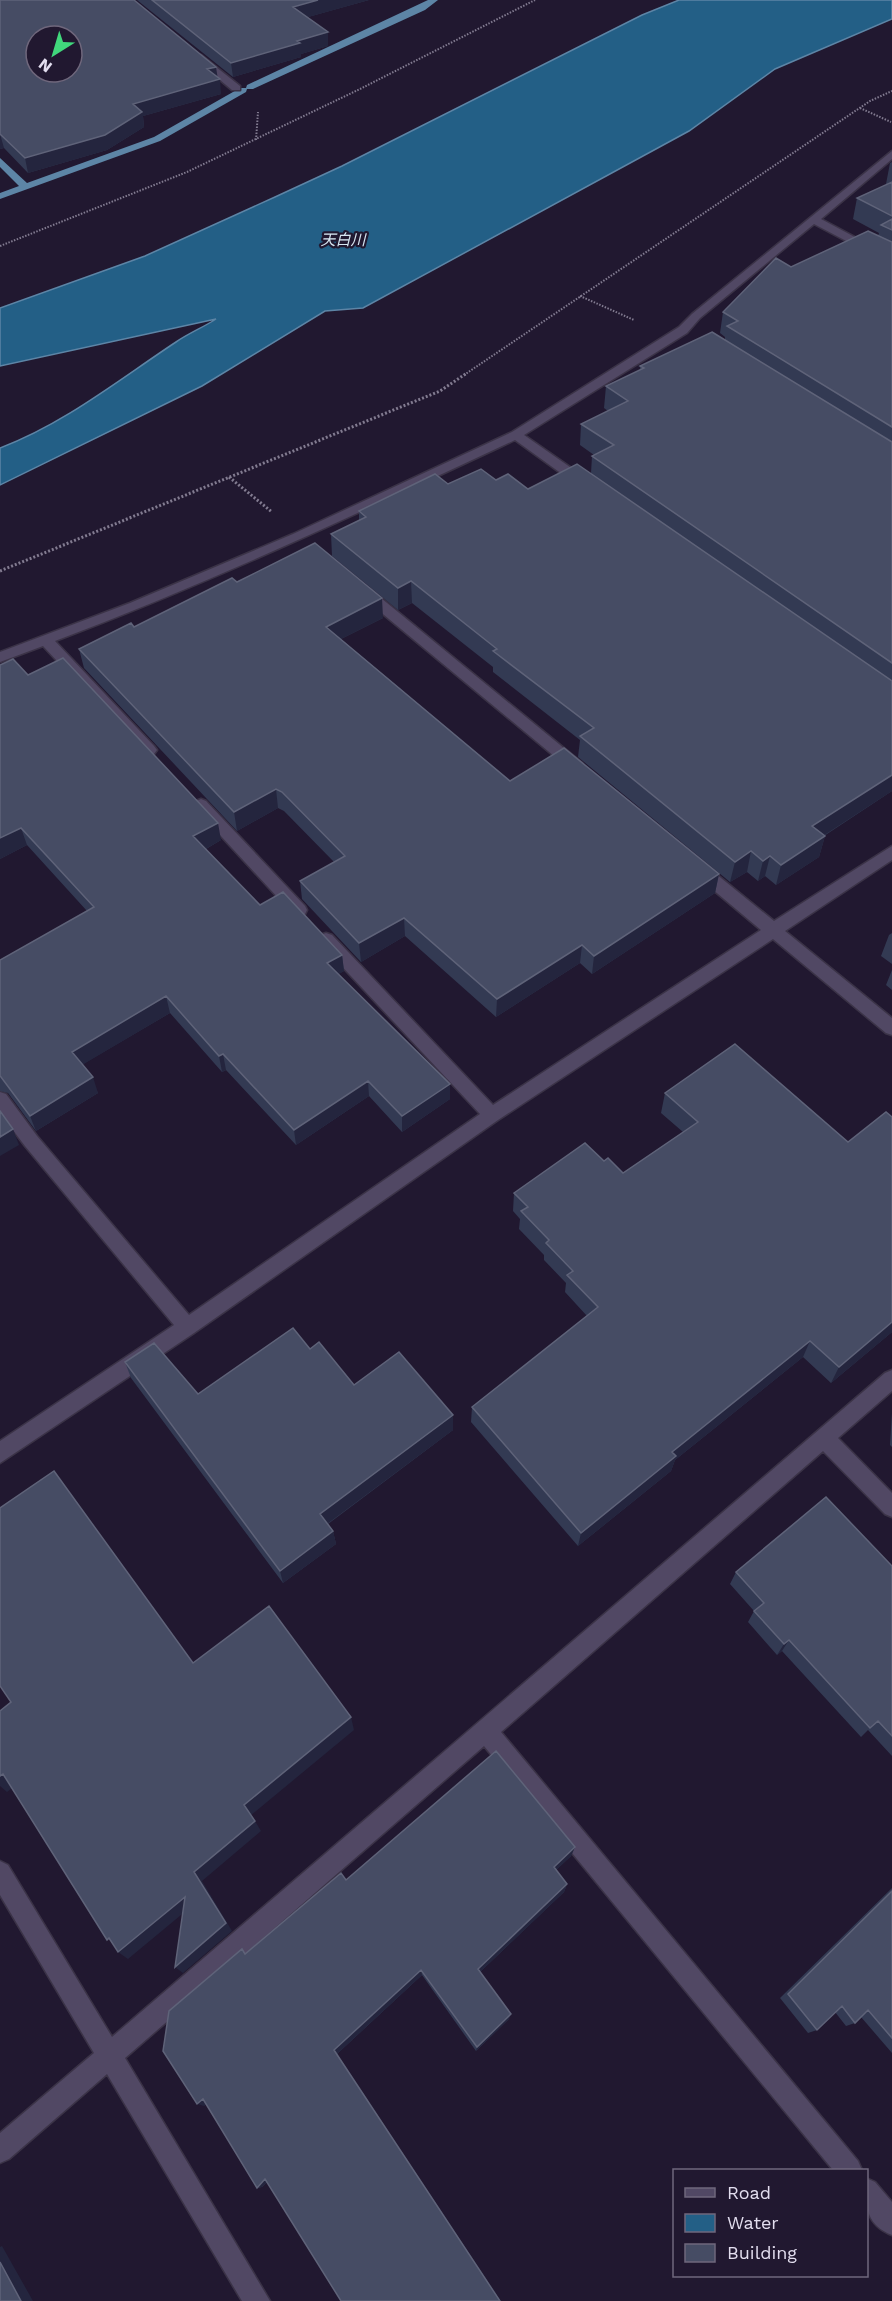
<svg xmlns="http://www.w3.org/2000/svg" width="892" height="2301" font-family="'Work Sans','Noto Sans JP',sans-serif">
<style>
.water{fill:#235f86;stroke:#5d85a6;stroke-width:1.5}
.lines{fill:none;stroke-linecap:round;stroke-linejoin:round}
.stream{fill:#5d85a6;fill-rule:evenodd}
.minor-casing{stroke:#3b3347;stroke-width:3}
.path-far1{stroke:#827b90;stroke-width:2;stroke-dasharray:1.5 1.5;stroke-linecap:butt}
.path{stroke:#827b90;stroke-width:3;stroke-dasharray:2 2;stroke-linecap:butt}
.minor{fill:#514864;fill-rule:evenodd}
.wall{fill:#333a53}
.shaded-wall{fill:#24253e}
.building{fill:#464c64;stroke:#5f6379;stroke-width:1.5;fill-rule:evenodd}
.labels{text-anchor:middle;dominant-baseline:central;stroke-width:4.5;stroke-linejoin:round;paint-order:stroke}
.far-water-label{font-size:15px;font-style:italic;fill:#d6e6f2;stroke:#211830}
</style>
<rect width="100%" height="100%" fill="#211830"/>
<!-- water -->
<path class="water" d="M 679,0 L 892,0 L 892,19 L 775,69 L 689,131 L 363,308 L 325,311 L 202,386 L 0,485 L 0,448 C 64,424 120,379 176,342 C 189,333 204,327 216,319 L 0,366 L 0,308 L 145,256 L 275,197 L 342,166 L 642,15 Z"/>
<g class="lines">
<!-- stream -->
<path class="stream" d="M 428,0 L 438,0 L 425,10 L 253,89 L 247,89 L 246,92 L 160,141 L 0,199 L 0,193 L 19,186 L 0,167 L 0,158 L 27,183 L 154,137 L 240,88 L 246,88 L 247,85 Z"/>
<!-- minor casing -->
<g class="minor-casing">
<path id="minor" d="M 195,55 L 201,55 L 240,86 L 240,90 L 232,90 L 195,59 Z
M 892,151 L 892,159 L 821,219 L 892,257 L 892,265 L 814,224 L 700,318 L 687,333 L 524,435 L 590,481 L 592,484 L 590,487 L 580,487 L 515,440 C 363,511 212,582 55,641 L 154,746 L 157,750 L 154,754 L 144,754 L 43,646 L 0,662 L 0,652 L 130,603 L 293,534 L 512,432 L 679,327 L 692,314 Z
M 365,588 L 370,589 L 582,763 L 585,767 L 582,771 L 572,771 L 360,595 L 358,592 Z
M 201,799 L 206,801 L 305,906 L 307,910 L 305,914 L 293,914 L 196,809 L 193,805 L 196,801 Z
M 892,846 L 892,860 L 785,931 L 892,1018 L 892,1035 L 886,1033 L 773,939 L 498,1120 L 194,1333 L 0,1463 L 0,1441 L 174,1325 L 25,1146 L 0,1113 L 0,1092 L 6,1094 L 37,1136 L 189,1315 L 480,1114 L 320,943 L 318,939 L 320,935 L 326,933 L 332,935 L 493,1105 L 761,930 L 693,873 L 691,869 L 693,865 L 705,865 L 774,921 Z
M 892,1370 L 892,1391 L 838,1438 L 892,1493 L 892,1517 L 885,1514 L 823,1451 L 501,1732 L 858,2161 L 862,2170 L 833,2170 L 484,1746 L 125,2058 L 270,2301 L 242,2301 L 107,2074 L 9,2159 L 0,2163 L 0,2133 L 94,2053 L 0,1895 L 0,1861 L 8,1865 L 112,2037 L 885,1373 Z
M 866,2178 L 875,2182 L 892,2202 L 892,2235 C 864,2224 866,2204 866,2178 Z"/>
</g>
<!-- path-far1 -->
<path class="path-far1" d="M 860,108 L 891,122
M 256,140 L 258,112
M 0,246 L 187,172 L 360,89 L 535,0
M 580,296 L 634,320
M 464,375 L 870,101 L 892,91"/>
<!-- path -->
<path class="path" d="M 229,477 L 272,512
M 0,571 L 440,391 L 467,373"/>
<!-- minor -->
<use href="#minor" class="minor"/>
</g>
<!-- wall -->
<path class="wall" d="M 0,0 L 217,77 L 221,94 L 143,116 L 144,127 L 107,150 L 28,173 L 4,148 L 0,149 Z
M 137,0 L 369,0 L 308,17 L 328,46 L 301,54 L 301,57 L 233,77 Z
M 892,162 L 892,791 L 824,836 L 825,836 L 819,857 L 776,885 L 765,876 L 758,881 L 747,872 L 730,882 L 578,757 L 580,740 L 493,672 L 493,667 L 412,603 L 398,610 L 332,556 L 331,534 L 359,520 L 359,511 L 448,484 L 496,480 L 528,489 L 591,473 L 592,456 L 594,455 L 580,445 L 581,424 L 608,411 L 604,408 L 606,386 L 640,370 L 640,366 L 725,340 L 725,337 L 720,333 L 723,312 L 791,267 L 878,236 L 879,233 L 853,219 L 857,198 L 887,185 L 886,184 L 890,163 Z
M 237,582 L 383,618 L 341,639 L 510,781 L 719,874 L 715,893 L 592,974 L 580,963 L 496,1017 L 405,936 L 361,962 L 302,899 L 300,881 L 334,862 L 284,811 L 278,808 L 237,831 L 84,668 L 79,649 L 134,627 Z
M 0,665 L 28,675 L 221,840 L 206,849 L 260,905 L 342,955 L 344,971 L 338,974 L 450,1084 L 450,1099 L 402,1132 L 369,1096 L 296,1145 L 226,1070 L 222,1072 L 170,1013 L 83,1064 L 98,1093 L 36,1131 L 8,1093 L 0,1091 L 0,960 L 87,911 L 27,845 L 0,859 Z
M 892,933 L 892,964 L 881,956 L 889,935 Z
M 892,970 L 892,990 L 886,985 Z
M 665,1093 L 848,1142 L 892,1117 L 892,1332 L 831,1383 L 803,1357 L 675,1460 L 671,1471 L 578,1546 L 471,1422 L 472,1407 L 587,1316 L 565,1292 L 566,1283 L 544,1260 L 544,1255 L 519,1229 L 520,1219 L 513,1211 L 514,1193 L 604,1161 L 623,1173 L 683,1132 L 661,1113 Z
M 310,1349 L 354,1385 L 453,1415 L 453,1430 L 328,1524 L 333,1531 L 336,1544 L 283,1583 L 131,1378 L 125,1362 L 198,1394 Z
M 892,1413 L 892,1447 L 890,1445 Z
M 892,1566 L 892,1756 L 868,1730 L 861,1737 L 782,1651 L 777,1655 L 748,1622 L 754,1611 L 730,1584 L 736,1572 Z
M 575,1847 L 571,1856 L 556,1870 L 567,1884 L 564,1892 L 480,1972 L 509,2019 L 476,2051 L 422,1975 L 337,2054 L 267,2182 L 262,2187 L 257,2188 L 206,2104 L 204,2106 L 246,1953 L 346,1880 Z
M 892,1888 L 892,2053 L 861,2017 L 855,2023 L 846,2026 L 835,2012 L 817,2030 L 808,2033 L 780,1998 Z"/>
<!-- shaded-wall -->
<path class="shaded-wall" d="M 318,0 L 369,0 L 294,21 L 293,7 Z
M 328,32 L 328,46 L 301,54 L 301,57 L 233,77 L 231,63 L 297,41 Z
M 216,67 L 218,80 L 220,79 L 221,94 L 143,116 L 144,127 L 107,150 L 28,173 L 25,158 L 133,104 L 207,69 Z
M 0,134 L 4,148 L 0,149 Z
M 411,581 L 412,603 L 398,610 L 398,588 Z
M 382,598 L 383,618 L 327,646 L 326,627 Z
M 892,775 L 892,791 L 806,847 L 812,826 Z
M 276,789 L 278,808 L 237,831 L 234,812 Z
M 218,823 L 221,840 L 197,854 L 193,836 Z
M 21,828 L 27,845 L 0,859 L 0,838 Z
M 825,836 L 819,857 L 776,885 L 781,865 Z
M 751,851 L 747,872 L 730,882 L 735,862 Z
M 770,856 L 765,876 L 758,881 L 763,861 Z
M 719,874 L 715,893 L 592,974 L 594,956 Z
M 404,918 L 405,936 L 361,962 L 359,943 Z
M 582,945 L 580,963 L 496,1017 L 497,999 Z
M 342,955 L 344,971 L 329,980 L 327,963 Z
M 166,996 L 170,1013 L 77,1068 L 72,1052 Z
M 223,1054 L 226,1070 L 222,1072 L 219,1056 Z
M 93,1077 L 98,1093 L 36,1131 L 30,1116 Z
M 368,1081 L 369,1096 L 296,1145 L 294,1130 Z
M 450,1084 L 450,1099 L 402,1132 L 402,1116 Z
M 13,1129 L 19,1145 L 0,1156 L 0,1137 Z
M 892,1322 L 892,1332 L 831,1383 L 839,1367 Z
M 810,1341 L 803,1357 L 675,1460 L 671,1471 L 578,1546 L 581,1533 L 672,1452 Z
M 453,1415 L 453,1430 L 323,1527 L 320,1514 Z
M 333,1531 L 336,1544 L 283,1583 L 280,1571 Z
M 789,1640 L 782,1651 L 777,1655 L 784,1644 Z
M 351,1717 L 354,1730 L 250,1816 L 244,1805 Z
M 3,1774 L 16,1785 L 7,1792 L 0,1786 L 0,1776 Z
M 255,1821 L 261,1831 L 202,1881 L 232,1931 L 183,1973 L 175,1967 L 194,1872 Z
M 575,1847 L 571,1856 L 551,1875 L 554,1867 Z
M 567,1884 L 564,1892 L 477,1975 L 478,1969 Z
M 185,1897 L 193,1905 L 128,1959 L 118,1952 Z
M 421,1970 L 422,1975 L 337,2054 L 501,2301 L 500,2301 L 334,2050 Z
M 511,2014 L 509,2019 L 476,2051 L 477,2047 Z
M 203,2099 L 210,2101 L 204,2106 L 197,2104 Z
M 265,2179 L 270,2179 L 262,2187 L 257,2188 Z
M 2,2246 L 33,2301 L 21,2301 L 0,2262 L 0,2247 Z"/>
<!-- building -->
<path class="building" d="M 0,0 L 134,0 L 216,67 L 207,69 L 220,79 L 133,104 L 142,112 L 105,135 L 25,158 L 0,134 ZM 36,36 L 72,36 L 72,72 L 36,72 Z
M 152,0 L 318,0 L 293,7 L 328,32 L 297,41 L 300,43 L 231,63 Z
M 892,182 L 892,216 L 857,198 Z
M 892,219 L 892,230 L 881,225 Z
M 868,231 L 892,242 L 892,427 L 727,326 L 738,321 L 723,312 L 776,258 L 791,267 Z
M 712,332 L 892,442 L 892,663 L 592,456 L 614,445 L 581,424 L 628,401 L 606,386 L 644,368 L 640,366 Z
M 577,464 L 892,681 L 892,775 L 812,826 L 825,836 L 781,865 L 770,856 L 763,861 L 751,851 L 735,862 L 580,736 L 594,728 L 493,651 L 497,649 L 411,581 L 398,588 L 331,534 L 366,517 L 359,511 L 435,474 L 448,484 L 481,469 L 496,480 L 508,474 L 528,489 Z
M 315,543 L 382,598 L 326,627 L 510,781 L 564,748 L 719,874 L 594,956 L 582,945 L 497,999 L 404,918 L 359,943 L 300,881 L 345,856 L 282,792 L 276,789 L 234,812 L 79,649 L 131,623 L 134,627 L 232,578 L 237,582 Z
M 63,658 L 218,823 L 193,836 L 260,905 L 283,892 L 342,955 L 327,963 L 450,1084 L 402,1116 L 368,1081 L 294,1130 L 223,1054 L 219,1056 L 166,996 L 72,1052 L 93,1077 L 30,1116 L 1,1077 L 0,1076 L 0,960 L 94,907 L 21,828 L 0,838 L 0,665 L 13,659 L 28,675 Z
M 735,1044 L 848,1142 L 886,1112 L 892,1117 L 892,1322 L 839,1367 L 810,1341 L 672,1452 L 676,1456 L 581,1533 L 472,1407 L 598,1307 L 567,1275 L 573,1271 L 546,1243 L 549,1240 L 521,1211 L 528,1207 L 514,1193 L 585,1143 L 604,1161 L 608,1158 L 623,1173 L 698,1122 L 665,1093 Z
M 0,1111 L 13,1129 L 0,1137 Z
M 293,1328 L 310,1349 L 319,1342 L 354,1385 L 399,1352 L 453,1415 L 320,1514 L 333,1531 L 280,1571 L 125,1362 L 154,1343 L 198,1394 Z
M 54,1471 L 193,1663 L 269,1606 L 351,1717 L 244,1805 L 255,1821 L 194,1872 L 226,1923 L 175,1967 L 185,1897 L 118,1952 L 109,1938 L 107,1940 L 3,1774 L 0,1776 L 0,1711 L 11,1702 L 0,1686 L 0,1508 Z
M 826,1497 L 892,1566 L 892,1736 L 878,1721 L 870,1728 L 789,1640 L 784,1644 L 754,1611 L 764,1603 L 736,1572 Z
M 496,1751 L 575,1847 L 554,1867 L 567,1884 L 478,1969 L 511,2014 L 477,2047 L 421,1970 L 334,2050 L 500,2301 L 341,2301 L 265,2179 L 257,2188 L 203,2099 L 197,2104 L 163,2051 L 169,2011 L 242,1949 L 245,1954 L 341,1873 L 346,1880 Z
M 892,1891 L 892,2038 L 868,2010 L 855,2023 L 842,2006 L 817,2030 L 788,1994 Z
M 0,2262 L 21,2301 L 0,2301 Z"/>
<g class="labels">
<!-- far-water labels -->
<g class="far-water-label">
<text x="343" y="240">天白川</text>
</g>
</g>
<!-- legend -->
<rect x="673" y="2169" width="195" height="108" fill="#211830" stroke="#6f677c" stroke-width="1.5"/>
<rect x="685" y="2188" width="30" height="9" fill="#514864" stroke="#6f677c" stroke-width="1.5"/>
<text x="727" y="2199" font-size="18" fill="#e3deef">Road</text>
<rect x="685" y="2214" width="30" height="18" fill="#235f86" stroke="#6f677c" stroke-width="1.5"/>
<text x="727" y="2229" font-size="18" fill="#e3deef">Water</text>
<rect x="685" y="2244" width="30" height="18" fill="#464c64" stroke="#6f677c" stroke-width="1.5"/>
<text x="727" y="2259" font-size="18" fill="#e3deef">Building</text>
<!-- north arrow -->
<g transform="translate(54 54) rotate(217)"><circle r="28" fill="#211830" stroke="#6f677c" stroke-width="1.5"/>
<path d="M0-4.5L10 22L0 15L-10 22Z" fill="#41d77c"/>
<text y="-9" font-size="16" font-weight="bold" text-anchor="middle" fill="#e3deef">N</text>
</g>
</svg>
